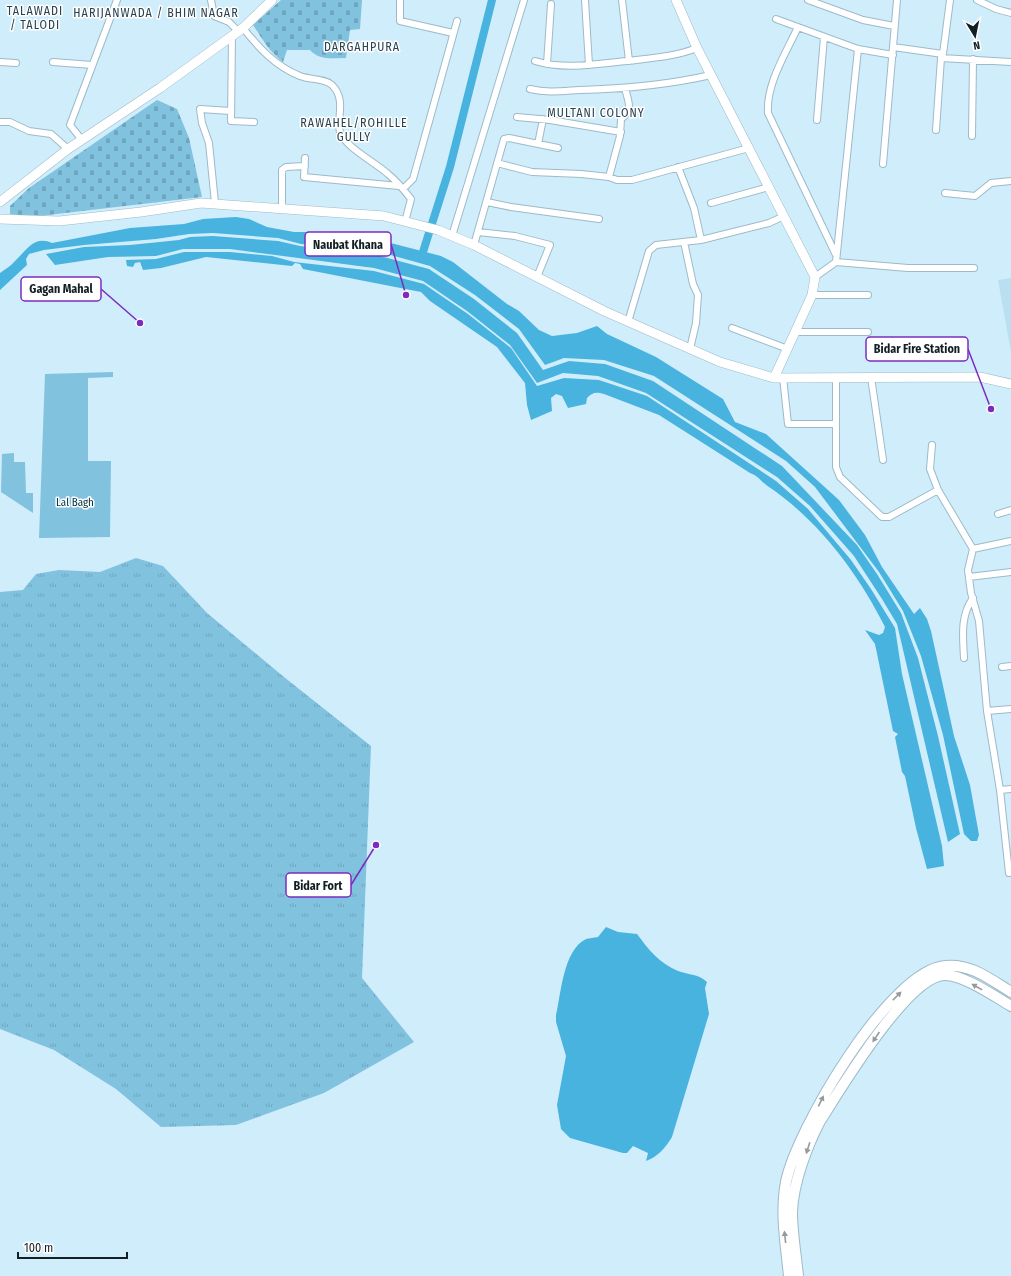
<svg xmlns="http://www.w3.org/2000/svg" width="1011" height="1276" font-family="'Fira Sans Condensed',sans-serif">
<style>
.built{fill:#badff0}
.grass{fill:url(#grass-tufts)}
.cemetery{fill:url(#cemetery-stones)}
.garden{fill:#81c2df}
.water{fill:#48b3de}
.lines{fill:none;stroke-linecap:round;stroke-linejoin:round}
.canal{stroke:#48b3de;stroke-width:8}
.street-casing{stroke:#9dbac8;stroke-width:8}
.secondary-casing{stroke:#9dbac8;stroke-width:10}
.primary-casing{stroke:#9dbac8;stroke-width:12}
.street{stroke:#fff;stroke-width:6}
.secondary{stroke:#fff;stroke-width:9}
.primary{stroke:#fff;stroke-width:10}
.oneway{fill:#959a9c}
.labels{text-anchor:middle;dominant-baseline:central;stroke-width:3;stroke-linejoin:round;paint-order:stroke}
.park-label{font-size:11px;fill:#003041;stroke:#fff}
.neighbourhood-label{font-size:12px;letter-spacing:1px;fill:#29424e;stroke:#fff}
.leader{fill:none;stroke:#7b2cbf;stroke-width:1.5}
.callout-dot{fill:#7b2cbf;stroke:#fff;stroke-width:1.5}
.callout{fill:#fff;stroke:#7b2cbf;stroke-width:1.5}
.callout-label{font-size:12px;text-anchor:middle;font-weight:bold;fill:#141f24}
</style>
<defs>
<pattern id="grass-tufts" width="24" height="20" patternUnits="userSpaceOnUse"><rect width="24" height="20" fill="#81c2df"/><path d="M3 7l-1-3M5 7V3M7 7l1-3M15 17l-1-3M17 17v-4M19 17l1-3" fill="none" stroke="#6fa6bf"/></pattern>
<pattern id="cemetery-stones" width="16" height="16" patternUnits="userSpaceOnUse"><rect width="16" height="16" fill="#81c2df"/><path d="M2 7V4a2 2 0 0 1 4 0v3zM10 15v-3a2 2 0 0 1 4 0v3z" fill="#6fa6bf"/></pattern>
</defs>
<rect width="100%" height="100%" fill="#d0edfc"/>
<!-- built -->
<path class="built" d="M 1011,278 L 1011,352 L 998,280 Z"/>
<!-- grass -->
<path class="grass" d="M 136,558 L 163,566 L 207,613 L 284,677 L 371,746 L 362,978 L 414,1042 L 324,1093 L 236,1125 L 161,1127 L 116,1089 L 54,1050 L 0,1029 L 0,592 L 23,590 L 36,574 L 59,570 L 100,572 Z"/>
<!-- cemetery -->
<path class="cemetery" d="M 281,0 L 362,0 L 360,29 L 350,30 L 346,58 C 332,58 320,61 310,50 L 287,50 L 283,62 C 267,49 264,41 253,25 Z
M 157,100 L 177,109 L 189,138 L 202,197 L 31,217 L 10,214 L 10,206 L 29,188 Z"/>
<!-- garden -->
<path class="garden" d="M 113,372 L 113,377 L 88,378 L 88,461 L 111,461 L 110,537 L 39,538 L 45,374 Z
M 14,453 L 14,462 L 25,462 L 26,493 L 33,493 L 33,513 L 1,492 L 2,454 Z"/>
<!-- water -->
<path class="water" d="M 236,217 L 249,219 L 267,227 L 294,232 L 313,232 L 339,237 L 383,241 L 441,256 L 453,262 L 507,304 L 519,311 L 539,330 L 552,336 L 577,333 L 597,326 L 607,334 L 656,357 L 723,399 L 735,422 L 766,434 L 839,500 L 865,535 L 882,567 L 914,614 L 920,608 L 927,619 L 931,631 L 954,736 L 970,785 L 979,835 L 977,841 L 971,841 L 964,834 L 943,735 L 921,656 L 903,611 L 879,572 L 815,487 L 786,461 L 654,376 L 604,360 L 564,358 L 545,365 L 519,329 L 475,295 L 430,266 L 380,252 L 301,244 L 278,238 L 213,233 L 189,234 L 156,239 L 84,245 L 44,250 L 29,254 L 26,259 L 27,265 L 0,290 L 0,273 C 5,269 11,266 15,261 C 26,251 34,235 52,243 L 130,228 L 184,224 L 203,219 Z
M 213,236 L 278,241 L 300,246 L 380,256 L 429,269 L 474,299 L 517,333 L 543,370 L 569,361 L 605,364 L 653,381 L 782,466 L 857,545 L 877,574 L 901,613 L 918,658 L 938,736 L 960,834 L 948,842 L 897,624 L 882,599 L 854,556 L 810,506 L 777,477 L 646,393 L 598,376 L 563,373 L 537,383 L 510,345 L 467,311 L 423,281 L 374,268 L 230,249 L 183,249 L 156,256 L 108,257 L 55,265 L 46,254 L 84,247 L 130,245 L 179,240 L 190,237 Z
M 184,252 L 230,252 L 272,256 L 294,262 L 374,271 L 424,284 L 468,314 L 511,348 L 537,386 L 564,378 L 599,380 L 647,396 L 776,481 L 808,509 L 851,560 L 871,589 L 895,628 L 902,674 L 942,846 L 944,866 L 927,869 L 916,828 L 905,776 L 902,772 L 895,737 L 898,734 L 893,731 L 875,644 L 865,630 L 879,635 L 883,633 L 885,627 C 858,573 819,521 769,487 C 761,482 759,476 750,473 L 659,415 L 604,394 C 596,392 593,392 587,398 L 586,404 L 568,408 L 562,396 L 556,394 L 551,398 L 552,411 L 531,420 L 527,405 L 525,383 L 497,347 L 430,301 L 421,292 L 303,269 L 300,264 L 295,263 L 292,266 L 206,257 L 161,268 L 143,270 L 140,262 L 135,263 L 133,267 L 127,266 L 126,260 L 156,259 Z
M 606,927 L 618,932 L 637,934 C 649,950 659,963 678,971 C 689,975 699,974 707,982 L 705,988 L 709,1014 L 672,1137 C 665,1148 659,1156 646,1161 L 648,1153 L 633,1146 L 627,1153 L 623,1153 L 570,1138 L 561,1129 L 557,1105 L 566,1056 L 556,1022 L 556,1015 C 561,995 563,950 586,939 C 589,938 594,938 598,937 Z"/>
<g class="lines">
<!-- canal -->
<path class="canal" d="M 422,255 L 450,167 L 492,0"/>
<!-- street casing -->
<g class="street-casing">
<path id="street" d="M 211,0 L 214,16 L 229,22 L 238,31
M 400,0 L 400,21 L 453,33
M 585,0 L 589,65
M 622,0 L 629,61
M 808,0 L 863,20 L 894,26
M 977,0 L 996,9 L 1011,13
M 776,19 L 858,49 L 893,55
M 798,27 C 786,53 766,84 768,113 L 836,255
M 243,28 C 259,48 275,66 300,76 C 310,80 324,78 332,85 C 347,100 336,119 340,132 C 346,148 375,162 388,174 C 397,181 404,190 411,199 L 405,222
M 232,36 L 231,121 L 254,122
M 893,47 L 943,54 L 941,58 L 1011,62
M 943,54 L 950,0
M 535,61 C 564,70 597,64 627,61 C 651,58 674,57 697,48
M 0,62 L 16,63
M 53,62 L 92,65
M 547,64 L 551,4
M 530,89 C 547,93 562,91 579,90 C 623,89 667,85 711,75
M 517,117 L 550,120 L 621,132
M 817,120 L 824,37
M 0,122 L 10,122 L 29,131 L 51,134 L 68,149
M 936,130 L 941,58
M 972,136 L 973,59
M 82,140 L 70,125 L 117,0
M 538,144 L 543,119
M 305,158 L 304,177 L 399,186
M 497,163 L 532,172 L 581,174 L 609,177 L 617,180 L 632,180 L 749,148
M 883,164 L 897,0
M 678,167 L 694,208 L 701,240
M 609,177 L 620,136 L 621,119 C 634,109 628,102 625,88
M 403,189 L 413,179 L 457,21
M 945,193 L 975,196 L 991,183 L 1011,181
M 487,202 L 511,207 L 599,219
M 215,203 L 209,143 L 202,123 L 200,109 L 231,111
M 711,203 L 769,187
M 282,208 L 282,170 L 286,167 L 305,166
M 478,232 L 515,236 L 550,245 L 537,277
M 452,236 L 524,0
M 684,242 L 693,284 L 698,295 L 696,323 L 690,349
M 474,245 L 504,139 L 509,138 L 558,148
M 836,262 L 908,268 L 974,268
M 815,277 L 836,262 L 858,49
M 812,295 L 868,295
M 628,322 L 649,251 L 656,245 L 701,240 L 769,223 L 784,216
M 732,328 L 788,349
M 796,332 L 868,332
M 783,377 L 788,424 L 836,424
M 836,377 L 836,467 L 840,477 L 882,517 L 889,517 L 938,490 L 973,549 L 1011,541
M 871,377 L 883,460
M 932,445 L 930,469 L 938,490
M 998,514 L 1011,510
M 973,549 L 968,570 L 971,593 L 979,621 L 987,711 L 1011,709
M 969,577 L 1011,572
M 964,658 C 963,637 960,616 973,598
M 1002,667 L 1011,666
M 987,711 L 1000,790 L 1009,873
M 1000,790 L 1011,789"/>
</g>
<!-- secondary casing -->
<g class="secondary-casing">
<path id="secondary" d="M 676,0 L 697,48 L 815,277 L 812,295 L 774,378
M 0,202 L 68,149 L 160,88 L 243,28 L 272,0
M 0,219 L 59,221 L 141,212 L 201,203 L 384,216 L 438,230 L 474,245 L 604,311 L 720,362 L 774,378 L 980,377 L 1011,384"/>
</g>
<!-- primary casing -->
<g class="primary-casing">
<path id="primary" d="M 789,1276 C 786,1245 780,1213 786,1182 C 796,1131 889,971 945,966 C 970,963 990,979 1011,992
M 798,1276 C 796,1255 792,1233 792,1212 C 793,1183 807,1146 820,1121 C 840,1090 908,975 945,975 C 964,975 994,996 1011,1006"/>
</g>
<!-- street -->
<use href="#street" class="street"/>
<!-- secondary -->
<use href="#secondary" class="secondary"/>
<!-- primary -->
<use href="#primary" class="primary"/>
</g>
<!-- one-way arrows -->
<defs><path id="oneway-solid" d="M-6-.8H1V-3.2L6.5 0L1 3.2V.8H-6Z"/></defs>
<g class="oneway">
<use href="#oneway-solid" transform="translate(977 987) rotate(-151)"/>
<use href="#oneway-solid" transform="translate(897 996) rotate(-45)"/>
<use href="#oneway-solid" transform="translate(876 1037) rotate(124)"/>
<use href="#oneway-solid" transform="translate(821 1101) rotate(-64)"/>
<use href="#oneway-solid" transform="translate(808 1148) rotate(108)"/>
<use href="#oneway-solid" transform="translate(785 1237) rotate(-96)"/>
</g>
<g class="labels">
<!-- park labels -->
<g class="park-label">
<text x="75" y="502">Lal Bagh</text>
</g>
<!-- neighbourhood labels -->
<g class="neighbourhood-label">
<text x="35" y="11">TALAWADI<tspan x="35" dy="14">/ TALODI</tspan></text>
<text x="156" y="13">HARIJANWADA / BHIM NAGAR</text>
<text x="362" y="47">DARGAHPURA</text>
<text x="596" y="113">MULTANI COLONY</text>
<text x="354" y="123">RAWAHEL/ROHILLE<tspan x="354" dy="14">GULLY</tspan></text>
</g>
</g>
<!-- callouts -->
<path class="leader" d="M406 295L391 244M140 323L101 289M991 409L968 349M376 845L351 885"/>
<g class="callout-dot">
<circle cx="406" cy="295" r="4"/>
<circle cx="140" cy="323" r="4"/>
<circle cx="991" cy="409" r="4"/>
<circle cx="376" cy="845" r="4"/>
</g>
<g class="callout">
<rect x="305" y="232" width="86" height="24" rx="4"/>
<rect x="21" y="277" width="80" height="24" rx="4"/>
<rect x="866" y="337" width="102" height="24" rx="4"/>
<rect x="286" y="873" width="65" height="24" rx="4"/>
</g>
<g class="callout-label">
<text x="348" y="249">Naubat Khana</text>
<text x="61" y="293">Gagan Mahal</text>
<text x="917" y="353">Bidar Fire Station</text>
<text x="318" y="890">Bidar Fort</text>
</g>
<!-- north arrow -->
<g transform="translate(975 36) rotate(170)" stroke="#ffffff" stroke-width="3" paint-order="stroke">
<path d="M0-3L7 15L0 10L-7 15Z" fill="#141f24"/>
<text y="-6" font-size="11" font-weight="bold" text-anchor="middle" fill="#141f24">N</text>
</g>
<!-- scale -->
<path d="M18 1252v6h109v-6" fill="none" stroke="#141f24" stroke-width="2"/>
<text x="24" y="1252" font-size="12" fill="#141f24" stroke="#ffffff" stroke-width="3" paint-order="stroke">100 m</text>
</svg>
